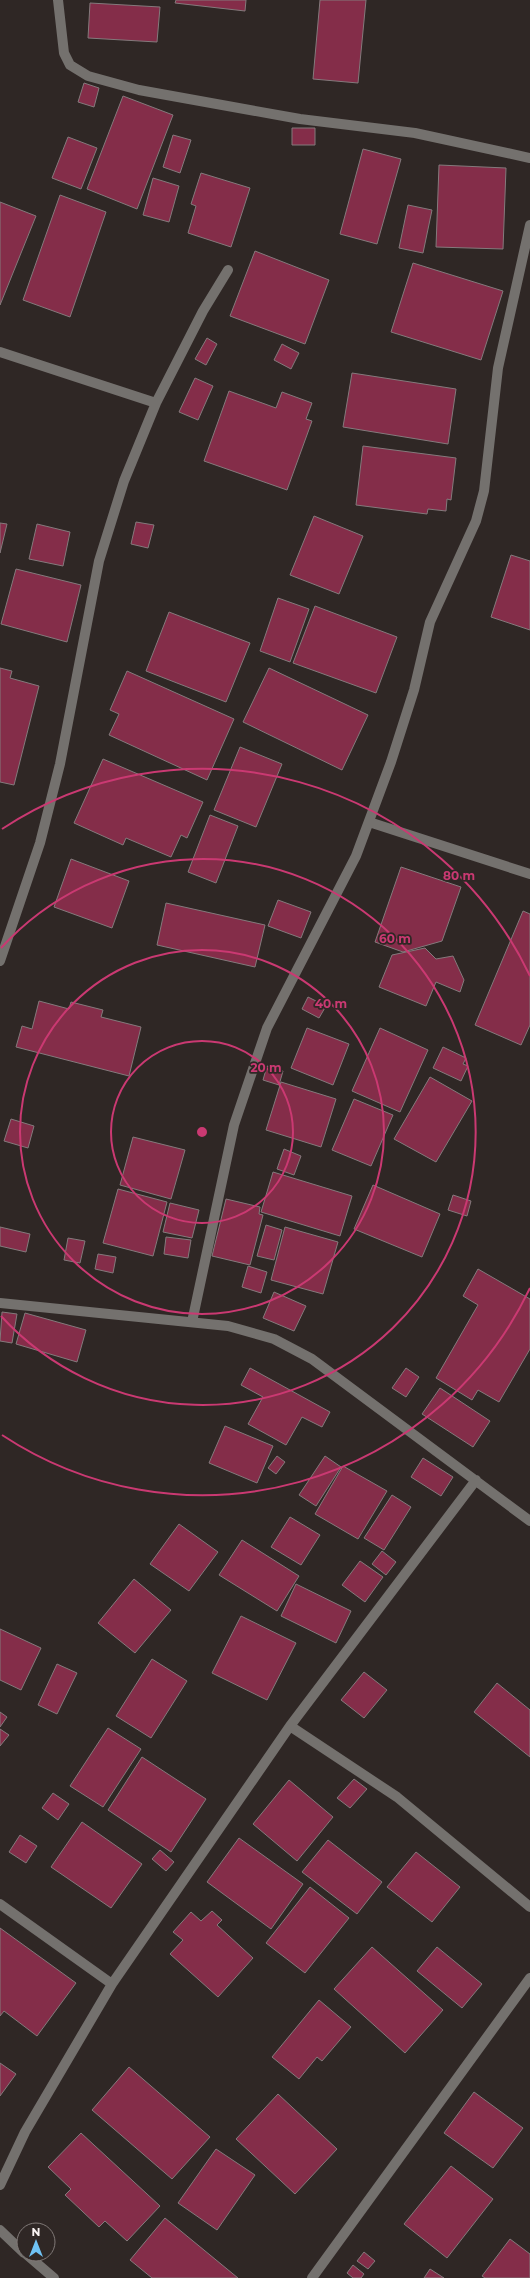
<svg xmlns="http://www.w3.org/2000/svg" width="530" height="2278" font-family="Montserrat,sans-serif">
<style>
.building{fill:#842d49;stroke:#847a7c}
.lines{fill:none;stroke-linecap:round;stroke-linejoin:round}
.minor{stroke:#74716e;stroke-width:10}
.ring{fill:none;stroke:#ca3972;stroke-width:2}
.centre{fill:#ca3972;stroke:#2f2725;stroke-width:2}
.ring-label{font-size:12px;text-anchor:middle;font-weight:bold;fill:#ca3972;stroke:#2f2725;stroke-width:3.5;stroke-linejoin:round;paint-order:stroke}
</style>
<rect width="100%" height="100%" fill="#2f2725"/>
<!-- building -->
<path class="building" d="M 176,0 L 246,0 L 245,11 L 175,3 Z
M 320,0 L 366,0 L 358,83 L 313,79 Z
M 90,3 L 160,7 L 157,42 L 88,38 Z
M 84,83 L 99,88 L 94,107 L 78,102 Z
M 123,96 L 173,115 L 137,209 L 87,189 Z
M 292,128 L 315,128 L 315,145 L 292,145 Z
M 173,135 L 191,140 L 180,173 L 163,167 Z
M 68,137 L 97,148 L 81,189 L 52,178 Z
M 363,149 L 401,159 L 377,244 L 340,234 Z
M 439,165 L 506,168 L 503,249 L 436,247 Z
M 201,173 L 250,188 L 231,247 L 188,233 L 196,206 L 191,204 Z
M 153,178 L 179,186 L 169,222 L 143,215 Z
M 60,195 L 106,212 L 70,317 L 23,300 Z
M 0,202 L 36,216 L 0,305 Z
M 408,205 L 432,210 L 423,253 L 399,248 Z
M 255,251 L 329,280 L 305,344 L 230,316 Z
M 413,263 L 503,291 L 481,360 L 391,332 Z
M 207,338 L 217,344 L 206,365 L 195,359 Z
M 282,344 L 299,353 L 291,369 L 274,360 Z
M 352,373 L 456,389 L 448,444 L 343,427 Z
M 195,378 L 213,386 L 198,420 L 179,412 Z
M 229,391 L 276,408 L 282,392 L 312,403 L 306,419 L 312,421 L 287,490 L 204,461 Z
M 363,446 L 456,458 L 451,500 L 447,499 L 446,511 L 428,509 L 427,514 L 356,505 Z
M 314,516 L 363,536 L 339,594 L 290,575 Z
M 136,522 L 154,525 L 148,548 L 131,544 Z
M 0,523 L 7,524 L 0,553 Z
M 37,524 L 70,532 L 63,566 L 29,559 Z
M 511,555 L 530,561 L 530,630 L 491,617 Z
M 16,569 L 81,585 L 67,642 L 1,624 Z
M 278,598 L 309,609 L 290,662 L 260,651 Z
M 315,606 L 397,637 L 376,693 L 293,663 Z
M 169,612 L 250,643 L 226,702 L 146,671 Z
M 0,668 L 12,671 L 10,678 L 39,686 L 14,785 L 0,782 Z
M 269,668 L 368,715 L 342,770 L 243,722 Z
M 127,671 L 234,719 L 207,780 L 109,735 L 119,714 L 110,710 Z
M 240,747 L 282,764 L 256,827 L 214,810 Z
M 103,759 L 203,802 L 187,838 L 181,835 L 171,857 L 126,838 L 123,845 L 74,823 Z
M 210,815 L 238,826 L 216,883 L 188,872 Z
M 71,859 L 129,881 L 112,928 L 54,907 Z
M 401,867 L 461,887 L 442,941 L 403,952 L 375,942 Z
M 278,900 L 311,912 L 301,938 L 268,926 Z
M 166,903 L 265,925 L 255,967 L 157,945 Z
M 523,911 L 530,914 L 530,1025 L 521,1045 L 475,1025 Z
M 425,948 L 436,959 L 453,956 L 464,980 L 460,992 L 436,982 L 426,1006 L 379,987 L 392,955 Z
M 308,997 L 326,1006 L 319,1018 L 302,1009 Z
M 39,1001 L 69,1009 L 71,1002 L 103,1010 L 101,1017 L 141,1027 L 129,1076 L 16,1047 L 22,1026 L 32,1029 Z
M 307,1028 L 349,1044 L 333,1085 L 291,1068 Z
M 380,1028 L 428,1050 L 400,1112 L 352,1091 Z
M 443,1047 L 466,1058 L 463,1064 L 468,1066 L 461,1081 L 433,1068 Z
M 267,1066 L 283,1071 L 279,1085 L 263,1080 Z
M 430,1077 L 472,1101 L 436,1162 L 394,1139 Z
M 281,1082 L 336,1099 L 321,1147 L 266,1130 Z
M 354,1099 L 393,1115 L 371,1166 L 332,1150 Z
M 11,1119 L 34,1126 L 28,1148 L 4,1141 Z
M 133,1137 L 185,1150 L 171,1199 L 120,1185 Z
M 284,1149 L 301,1156 L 294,1175 L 277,1169 Z
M 273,1172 L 352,1196 L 340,1236 L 261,1212 Z
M 373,1185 L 440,1214 L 422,1257 L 354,1229 Z
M 118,1189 L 167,1202 L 153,1256 L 103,1243 Z
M 453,1195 L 471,1201 L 467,1216 L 448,1210 Z
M 226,1199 L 260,1207 L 259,1214 L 263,1215 L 250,1265 L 212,1256 Z
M 170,1203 L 199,1210 L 192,1238 L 163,1232 Z
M 266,1225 L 282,1230 L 274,1260 L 257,1256 Z
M 0,1227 L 30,1234 L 26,1252 L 0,1246 Z
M 285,1227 L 338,1242 L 323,1294 L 271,1280 Z
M 166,1237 L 191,1240 L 188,1258 L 164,1254 Z
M 68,1238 L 85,1241 L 80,1263 L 64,1260 Z
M 98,1254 L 116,1257 L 113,1273 L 95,1269 Z
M 248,1266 L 267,1272 L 261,1293 L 242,1287 Z
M 478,1269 L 530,1299 L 530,1349 L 499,1402 L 478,1390 L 472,1400 L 436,1378 L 478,1305 L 463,1296 Z
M 274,1292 L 306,1306 L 294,1331 L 263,1318 Z
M 2,1312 L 17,1314 L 12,1343 L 0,1341 Z
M 25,1313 L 86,1330 L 77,1362 L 16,1344 Z
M 250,1368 L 330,1412 L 322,1427 L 302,1417 L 286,1445 L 248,1424 L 263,1397 L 241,1385 Z
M 406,1368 L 419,1377 L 406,1397 L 392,1388 Z
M 440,1388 L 490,1421 L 473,1447 L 422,1414 Z
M 225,1426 L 273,1446 L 257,1483 L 209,1463 Z
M 277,1456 L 285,1462 L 276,1474 L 268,1468 Z
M 325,1456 L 341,1467 L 316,1506 L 299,1495 Z
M 423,1458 L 453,1477 L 441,1496 L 411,1477 Z
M 343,1466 L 387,1491 L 358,1539 L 315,1514 Z
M 392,1495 L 411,1507 L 384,1550 L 364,1538 Z
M 290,1517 L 320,1535 L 301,1565 L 271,1547 Z
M 179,1524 L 218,1552 L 189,1591 L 150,1564 Z
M 242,1540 L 299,1576 L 277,1611 L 219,1575 Z
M 382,1551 L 396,1562 L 386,1575 L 372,1564 Z
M 360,1561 L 383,1577 L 365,1602 L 342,1585 Z
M 134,1579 L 171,1610 L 135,1653 L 98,1623 Z
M 296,1584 L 351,1611 L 336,1643 L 281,1616 Z
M 241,1616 L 296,1643 L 267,1700 L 212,1673 Z
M 0,1629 L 41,1648 L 21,1690 L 0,1680 Z
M 152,1659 L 187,1681 L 151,1738 L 116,1716 Z
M 57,1664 L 77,1673 L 57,1714 L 38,1705 Z
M 364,1672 L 387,1690 L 364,1718 L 341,1700 Z
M 497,1683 L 530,1710 L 530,1757 L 474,1712 Z
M 0,1712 L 7,1717 L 0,1727 Z
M 108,1728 L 141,1749 L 103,1807 L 70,1786 Z
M 0,1729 L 9,1735 L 0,1746 Z
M 142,1757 L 206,1799 L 171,1852 L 108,1810 Z
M 354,1779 L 367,1789 L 350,1808 L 337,1798 Z
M 289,1780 L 333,1817 L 297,1861 L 253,1824 Z
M 53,1793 L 69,1804 L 58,1820 L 42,1808 Z
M 82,1822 L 142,1864 L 111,1908 L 51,1867 Z
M 20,1835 L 37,1846 L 26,1863 L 9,1852 Z
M 239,1838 L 303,1884 L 271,1929 L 207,1882 Z
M 328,1840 L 382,1882 L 357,1914 L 302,1872 Z
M 160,1850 L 174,1862 L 166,1871 L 152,1859 Z
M 416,1852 L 460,1887 L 432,1922 L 387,1887 Z
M 310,1887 L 349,1918 L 305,1973 L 266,1943 Z
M 212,1911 L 222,1920 L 217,1925 L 253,1958 L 218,1997 L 170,1954 L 183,1940 L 173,1932 L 191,1912 L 201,1921 Z
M 0,1928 L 76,1983 L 37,2036 L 4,2011 L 0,2016 Z
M 372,1947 L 443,2010 L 405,2053 L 334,1989 Z
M 437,1947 L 482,1984 L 462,2008 L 417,1971 Z
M 319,2000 L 351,2027 L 322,2061 L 317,2057 L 299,2079 L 272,2057 Z
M 0,2063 L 16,2074 L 0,2096 Z
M 129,2067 L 210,2137 L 172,2179 L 92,2110 Z
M 474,2092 L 523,2128 L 493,2168 L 444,2133 Z
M 278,2094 L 337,2149 L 295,2194 L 236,2139 Z
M 81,2133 L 160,2206 L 127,2241 L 105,2221 L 99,2227 L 65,2195 L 71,2189 L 48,2167 Z
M 216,2149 L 255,2175 L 217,2230 L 178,2203 Z
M 451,2166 L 493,2199 L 447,2258 L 404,2224 Z
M 165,2218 L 238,2278 L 152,2278 L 130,2260 Z
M 510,2239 L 530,2254 L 530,2278 L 485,2278 L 482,2276 Z
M 364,2252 L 375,2261 L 368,2269 L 357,2261 Z
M 353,2265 L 364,2274 L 361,2278 L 353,2278 L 347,2273 Z
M 430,2269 L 444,2278 L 424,2278 Z"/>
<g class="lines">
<!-- minor -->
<path class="minor" d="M 58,0 L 64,53 L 70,65 L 88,76 L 139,90 L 300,119 L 415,133 L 530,158
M 0,352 L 156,403
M 369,822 L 530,874
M 0,961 L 40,843 L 60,764 L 99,561 L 124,481 L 156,403 L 203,311 L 228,270
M 0,1303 L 228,1326 L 274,1339 L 312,1359 L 530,1521
M 192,1322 L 234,1125 L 267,1028 L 356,856 L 391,762 L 414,690 L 430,622 L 476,521 L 484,491 L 498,368 L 530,225
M 290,1726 L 397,1797 L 530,1907
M 0,1904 L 112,1984
M 0,2185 L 25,2132 L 112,1984 L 290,1726 L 476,1480
M 0,2230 L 24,2253
M 26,2254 L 54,2278
M 312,2278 L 530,1978"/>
</g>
<!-- distance rings -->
<g class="ring">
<circle cx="202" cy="1132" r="91"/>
<circle cx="202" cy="1132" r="182"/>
<path d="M1 948A273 273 0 1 1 1 1316"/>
<path d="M530 1288A363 363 0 0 1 2 1435M2 829A363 363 0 0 1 530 976"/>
</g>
<circle cx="202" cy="1132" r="6" class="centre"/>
<g class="ring-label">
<text x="459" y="880">80 m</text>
<text x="395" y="943">60 m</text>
<text x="331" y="1008">40 m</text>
<text x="266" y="1072">20 m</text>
</g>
<!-- north arrow -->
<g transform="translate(36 2242)"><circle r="19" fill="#2f2725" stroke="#807977"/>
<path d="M0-3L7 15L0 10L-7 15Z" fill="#6fc2f4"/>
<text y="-6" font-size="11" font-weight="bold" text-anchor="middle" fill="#f9f3f2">N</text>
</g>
</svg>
